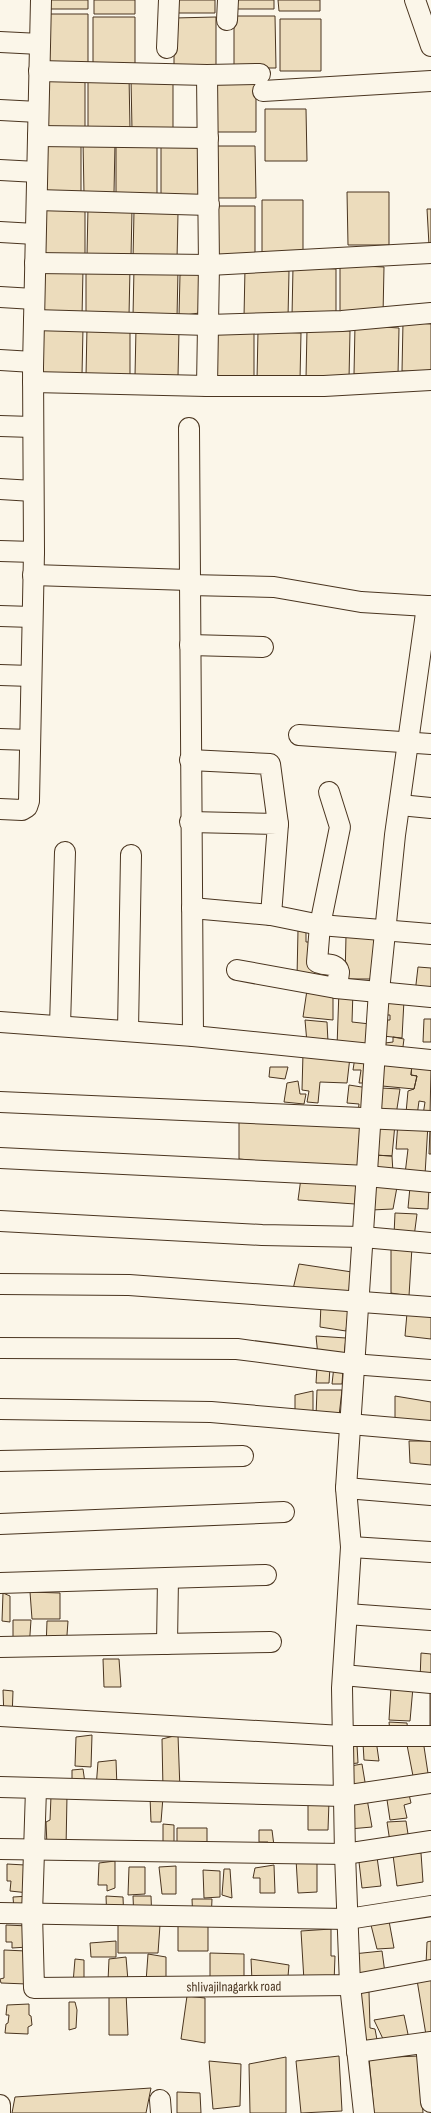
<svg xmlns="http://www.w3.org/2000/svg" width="431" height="2113" font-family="'Sofia Sans Condensed',sans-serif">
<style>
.building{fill:#ecdcbc;stroke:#4a3520}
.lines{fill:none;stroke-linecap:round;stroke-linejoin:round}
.minor-casing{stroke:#4a3520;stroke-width:22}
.minor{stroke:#fbf6e9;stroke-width:20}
.labels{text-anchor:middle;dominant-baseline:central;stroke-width:3;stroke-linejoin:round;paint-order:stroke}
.street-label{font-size:14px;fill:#4a3520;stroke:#fbf6e9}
</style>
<rect width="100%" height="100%" fill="#fbf6e9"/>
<!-- building -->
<path class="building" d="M 46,0 L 88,0 L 88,9 L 46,9 Z
M 94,0 L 135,0 L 135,14 L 94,14 Z
M 174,0 L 215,0 L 215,13 L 174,13 Z
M 232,0 L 274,0 L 274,9 L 232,9 Z
M 278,0 L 320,0 L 320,11 L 279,11 Z
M 46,14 L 88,14 L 88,66 L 47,66 Z
M 234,16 L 275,16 L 276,68 L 234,68 Z
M 93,17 L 135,17 L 135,69 L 93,69 Z
M 216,17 L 216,70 L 174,70 L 174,18 Z
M 280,19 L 321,19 L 321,71 L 280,71 Z
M 85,74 L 85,127 L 44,127 L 44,75 Z
M 88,76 L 129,76 L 130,129 L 88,129 Z
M 173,77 L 173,130 L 132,130 L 131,78 Z
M 214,80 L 256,80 L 256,132 L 214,132 Z
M 265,109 L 306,109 L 307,161 L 265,161 Z
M 83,141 L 115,143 L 114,193 L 84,194 Z
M 39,142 L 81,142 L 81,195 L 39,195 Z
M 116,143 L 157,143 L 157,195 L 116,195 Z
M 161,143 L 202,143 L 202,196 L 161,196 Z
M 214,146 L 255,146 L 256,198 L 214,198 Z
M 347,192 L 389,192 L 389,245 L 348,245 Z
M 262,200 L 303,200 L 303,252 L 262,252 Z
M 42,206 L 85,209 L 85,256 L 41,255 Z
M 213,206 L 255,206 L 255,258 L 214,258 Z
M 88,207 L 132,210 L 131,257 L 87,256 Z
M 427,209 L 431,209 L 431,245 L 429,245 Z
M 134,211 L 178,213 L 177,260 L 133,260 Z
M 340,265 L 384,267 L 383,315 L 340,314 Z
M 86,266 L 130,268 L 129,316 L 86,315 Z
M 39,267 L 83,269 L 82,317 L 38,316 Z
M 293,267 L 336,269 L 336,317 L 292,316 Z
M 134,268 L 178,270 L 177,318 L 133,316 Z
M 245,268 L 289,271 L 288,318 L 244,317 Z
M 204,270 L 199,313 L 179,316 L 180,275 Z
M 403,322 L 431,324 L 431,372 L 402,371 Z
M 39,325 L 83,328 L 82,375 L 39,374 Z
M 355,325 L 399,328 L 398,375 L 354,374 Z
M 87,327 L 130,329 L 130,377 L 86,376 Z
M 136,328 L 179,330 L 178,377 L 135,376 Z
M 211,329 L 254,331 L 254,378 L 210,377 Z
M 307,329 L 350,331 L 349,379 L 306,378 Z
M 258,331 L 301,333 L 300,380 L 257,380 Z
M 298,930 L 306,930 L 306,942 L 312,942 L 326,968 L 326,980 L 297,977 Z
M 346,936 L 381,936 L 375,979 L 345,979 Z
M 418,967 L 431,968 L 431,994 L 415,993 Z
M 307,990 L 333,995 L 333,1020 L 303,1017 Z
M 339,990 L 353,990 L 352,1022 L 370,1024 L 368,1049 L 337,1047 Z
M 386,996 L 404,1000 L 402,1038 L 383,1036 L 384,1020 L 390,1020 L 390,1015 L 384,1015 Z
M 424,1019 L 431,1019 L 431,1042 L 423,1042 Z
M 305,1020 L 327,1022 L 328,1042 L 307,1043 Z
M 393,1037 L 404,1039 L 402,1054 L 384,1052 L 385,1043 L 393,1042 Z
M 303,1053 L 350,1057 L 347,1083 L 320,1082 L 318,1103 L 307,1102 L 309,1091 L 302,1090 Z
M 355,1057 L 372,1058 L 370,1083 L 359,1083 L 361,1070 L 353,1070 Z
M 384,1062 L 412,1064 L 411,1075 L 417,1076 L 414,1089 L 382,1086 Z
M 412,1064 L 431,1067 L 430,1116 L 423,1115 L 425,1102 L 419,1101 L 417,1116 L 406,1113 L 408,1091 L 414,1089 L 417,1076 L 411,1075 Z
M 270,1067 L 288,1067 L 285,1079 L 269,1077 Z
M 298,1081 L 300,1094 L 306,1094 L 304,1104 L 284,1102 L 287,1083 Z
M 349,1085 L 368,1088 L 367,1110 L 358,1112 L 359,1104 L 347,1103 Z
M 381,1088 L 400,1089 L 396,1115 L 381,1115 Z
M 239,1117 L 362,1121 L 361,1171 L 239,1159 Z
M 398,1122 L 428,1124 L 425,1175 L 405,1174 L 408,1149 L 396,1149 Z
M 379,1123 L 395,1124 L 392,1156 L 374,1155 Z
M 430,1129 L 431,1129 L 431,1154 L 429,1154 Z
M 374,1155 L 392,1156 L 393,1173 L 375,1172 Z
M 301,1178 L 356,1181 L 355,1204 L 298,1200 Z
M 374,1184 L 397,1187 L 393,1209 L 371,1210 Z
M 410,1187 L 429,1187 L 428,1209 L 408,1208 Z
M 395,1213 L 417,1214 L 414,1237 L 394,1235 Z
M 391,1246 L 412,1247 L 409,1296 L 391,1293 Z
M 299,1264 L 352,1272 L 350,1292 L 293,1289 Z
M 321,1304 L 349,1305 L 346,1331 L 320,1327 Z
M 407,1313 L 431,1313 L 431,1339 L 405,1336 Z
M 316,1336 L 346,1338 L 344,1356 L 318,1356 Z
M 334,1366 L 343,1369 L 342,1384 L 332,1384 Z
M 317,1367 L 330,1367 L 329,1383 L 316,1383 Z
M 317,1390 L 342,1390 L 339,1416 L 316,1416 Z
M 313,1391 L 313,1414 L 295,1415 L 295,1395 Z
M 395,1396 L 431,1402 L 431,1425 L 395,1425 Z
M 409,1441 L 431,1441 L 431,1465 L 410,1463 Z
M 30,1592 L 60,1593 L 60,1619 L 32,1619 Z
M 3,1593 L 10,1596 L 10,1622 L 2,1621 Z
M 13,1620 L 31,1620 L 29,1649 L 13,1647 Z
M 47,1621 L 68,1621 L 66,1649 L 46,1649 Z
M 421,1653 L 431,1654 L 431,1681 L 420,1680 Z
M 103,1659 L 119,1659 L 121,1687 L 104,1687 Z
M 391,1687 L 413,1687 L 410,1721 L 389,1720 Z
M 3,1690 L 13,1691 L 12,1719 L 4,1719 Z
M 430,1690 L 431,1690 L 431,1733 L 430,1733 Z
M 389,1722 L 407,1723 L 408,1734 L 390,1732 Z
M 92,1735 L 91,1767 L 75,1766 L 76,1737 Z
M 178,1735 L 180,1790 L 163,1789 L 162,1739 Z
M 376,1740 L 379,1761 L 364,1760 L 363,1743 Z
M 423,1740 L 429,1780 L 414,1781 L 407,1745 Z
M 357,1745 L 358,1763 L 339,1765 L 338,1746 Z
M 116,1760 L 117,1788 L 96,1788 L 98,1762 Z
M 362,1764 L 366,1788 L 349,1789 L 345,1767 Z
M 83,1769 L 85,1783 L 72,1782 L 72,1770 Z
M 408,1790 L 411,1803 L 404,1805 L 407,1818 L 390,1820 L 386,1793 Z
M 51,1796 L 67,1796 L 66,1848 L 47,1846 L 46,1822 L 50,1820 Z
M 150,1797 L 163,1797 L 161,1822 L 151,1822 Z
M 367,1799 L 372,1827 L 338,1830 L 336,1804 Z
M 329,1801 L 328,1830 L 308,1830 L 308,1802 Z
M 406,1821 L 410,1847 L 391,1849 L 387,1822 Z
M 163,1824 L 174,1825 L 174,1847 L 163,1847 Z
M 177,1828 L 207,1828 L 207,1851 L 177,1850 Z
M 259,1830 L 272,1830 L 274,1846 L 268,1847 L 268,1842 L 259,1842 Z
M 421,1853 L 423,1882 L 397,1886 L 393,1855 Z
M 317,1857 L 317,1892 L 298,1893 L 296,1859 Z
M 377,1857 L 381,1886 L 362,1888 L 359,1862 Z
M 115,1861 L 115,1888 L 107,1891 L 107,1885 L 98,1885 L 99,1863 Z
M 7,1864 L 25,1865 L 29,1893 L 10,1891 L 11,1881 L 7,1881 Z
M 274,1865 L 275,1893 L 260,1893 L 260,1878 L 253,1878 L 255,1868 Z
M 176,1866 L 176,1894 L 162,1894 L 159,1867 Z
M 129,1867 L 145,1867 L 145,1894 L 128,1895 Z
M 224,1869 L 230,1869 L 232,1898 L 222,1895 Z
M 203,1870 L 220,1871 L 220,1897 L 204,1898 Z
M 30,1896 L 15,1922 L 13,1897 Z
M 106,1896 L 123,1897 L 124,1922 L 107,1922 Z
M 133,1896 L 151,1896 L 152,1922 L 134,1921 Z
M 192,1899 L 212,1899 L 211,1922 L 193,1922 Z
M 389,1921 L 394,1948 L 377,1949 L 371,1925 Z
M 6,1925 L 29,1926 L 28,1947 L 12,1948 L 12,1942 L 6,1942 Z
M 118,1925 L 160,1925 L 158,1953 L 118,1953 Z
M 178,1925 L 208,1926 L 208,1951 L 178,1951 Z
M 331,1929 L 331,1956 L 335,1956 L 334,1983 L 304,1981 L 301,1931 Z
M 116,1941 L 116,1957 L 91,1957 L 90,1943 Z
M 431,1941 L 431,1964 L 426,1965 L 427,1942 Z
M 4,1950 L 26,1951 L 27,1984 L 1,1983 L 0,1979 L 4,1978 Z
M 382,1951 L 385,1973 L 356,1975 L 353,1954 Z
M 210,1953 L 244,1954 L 244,1982 L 210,1984 Z
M 148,1954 L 166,1957 L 166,1979 L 146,1982 Z
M 126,1957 L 128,1981 L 108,1981 L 109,1959 Z
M 75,1959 L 84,1960 L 84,1984 L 73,1983 Z
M 251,1959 L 289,1965 L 287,1988 L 252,1981 Z
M 431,1978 L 431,2035 L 426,2035 L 417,1980 Z
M 126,1992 L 128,2035 L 109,2035 L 109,1993 Z
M 353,1992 L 369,1992 L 370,2028 L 375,2029 L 378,2045 L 359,2045 Z
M 187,1996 L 205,1998 L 205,2043 L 181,2039 Z
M 69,2002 L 75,2002 L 77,2010 L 76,2028 L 69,2030 Z
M 29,2004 L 29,2015 L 31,2016 L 32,2025 L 28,2027 L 28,2034 L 5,2033 L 6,2024 L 8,2023 L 9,2015 L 6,2015 L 7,2005 Z
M 404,2015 L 409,2039 L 384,2041 L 374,2020 Z
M 339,2056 L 342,2111 L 301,2113 L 296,2061 Z
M 419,2056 L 423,2113 L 374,2113 L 369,2058 Z
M 286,2057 L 286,2113 L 250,2113 L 249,2064 Z
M 209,2061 L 241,2064 L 240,2106 L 213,2109 Z
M 151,2088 L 146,2113 L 12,2113 L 15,2097 Z
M 177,2092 L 200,2093 L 201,2113 L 177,2113 Z"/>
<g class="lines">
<!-- minor casing -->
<g class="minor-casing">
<g id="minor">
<path d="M 415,0 L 431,46"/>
<path d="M 227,20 L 228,0"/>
<path d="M 0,42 L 40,44"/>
<path d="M 167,48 L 169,0"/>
<path d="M 39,71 L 207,75 L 260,74"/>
<path d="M 263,91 L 431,81"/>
<path d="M 0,110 L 38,112"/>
<path d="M 38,136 L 208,138"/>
<path d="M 0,170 L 37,172"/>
<path d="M 37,200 L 209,205"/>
<path d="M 0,232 L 35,234"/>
<path d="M 35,263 L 209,265 L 431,253"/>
<path d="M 0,297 L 34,299"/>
<path d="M 34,320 L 208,325 L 342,321 L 431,313"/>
<path d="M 0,360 L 33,362"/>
<path d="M 33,382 L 207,386 L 324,386 L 431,380"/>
<path d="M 207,386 L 209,265 L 207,75"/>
<path d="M 0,426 L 32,427"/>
<path d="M 189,428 L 193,1036"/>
<path d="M 0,489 L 33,491"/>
<path d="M 0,551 L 34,552"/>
<path d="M 33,575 L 189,580"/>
<path d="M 189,585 L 274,587 L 361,602 L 427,606"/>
<path d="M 0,616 L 32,617"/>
<path d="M 190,645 L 263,647"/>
<path d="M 0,675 L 31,676"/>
<path d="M 299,735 L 431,744"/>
<path d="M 0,739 L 30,740"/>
<path d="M 190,760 L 270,764 L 278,824"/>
<path d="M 329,792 L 340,827 L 320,925 L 317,962 C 324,966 337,962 339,972 C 339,976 337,983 336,988"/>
<path d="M 400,805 L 431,808"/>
<path d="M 0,809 L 22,810 L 27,807 L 29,801 L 34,552 L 33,367 L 41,0"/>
<path d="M 190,822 L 278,824 L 271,915"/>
<path d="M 192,908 L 271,915 L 320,925 L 431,934"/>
<path d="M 237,970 L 336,988 L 431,997"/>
<path d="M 0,1022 L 193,1036 L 431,1060"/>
<path d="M 60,1026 L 65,852"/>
<path d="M 128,1031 L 131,855"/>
<path d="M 0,1102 L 431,1121"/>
<path d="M 0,1158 L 367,1176 L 431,1182"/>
<path d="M 0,1221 L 262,1235 L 363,1237 L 431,1243"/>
<path d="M 0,1284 L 129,1285 L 431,1307"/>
<path d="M 0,1348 L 237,1349 L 352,1364 L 431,1370"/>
<path d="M 0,1409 L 211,1412 L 431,1431"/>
<path d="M 0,1461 L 243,1456"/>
<path d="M 346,1488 L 431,1495"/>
<path d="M 0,1524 L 284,1512"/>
<path d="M 351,1547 L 431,1552"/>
<path d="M 0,1583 L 266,1575"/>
<path d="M 347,1614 L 431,1620"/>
<path d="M 167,1644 L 168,1578"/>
<path d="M 0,1647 L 271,1642"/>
<path d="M 343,1675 L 431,1683"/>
<path d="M 0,1716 L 342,1736 L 431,1736"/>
<path d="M 0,1787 L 343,1796 L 431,1783"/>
<path id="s1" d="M 36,1789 L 32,1914 L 34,1988 L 350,1985 L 431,1970"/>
<path d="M 0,1849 L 345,1854 L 431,1841"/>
<path d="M 0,1913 L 348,1919 L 431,1906"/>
<path d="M 426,2043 L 431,2102"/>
<path d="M 357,2052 L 431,2042"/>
<path d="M 160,2100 L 161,2113"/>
<path d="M 0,2105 L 0,2113"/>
<path d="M 364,2113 L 350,1985 L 345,1854 L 342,1688 L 351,1547 L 346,1488 L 379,991 L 395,835 L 427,606 L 431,606"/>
</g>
</g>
<!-- minor -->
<use href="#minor" class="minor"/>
</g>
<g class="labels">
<!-- street labels -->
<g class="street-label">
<text stroke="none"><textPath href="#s1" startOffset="399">shlivajilnagarkk road</textPath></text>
</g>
</g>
</svg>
